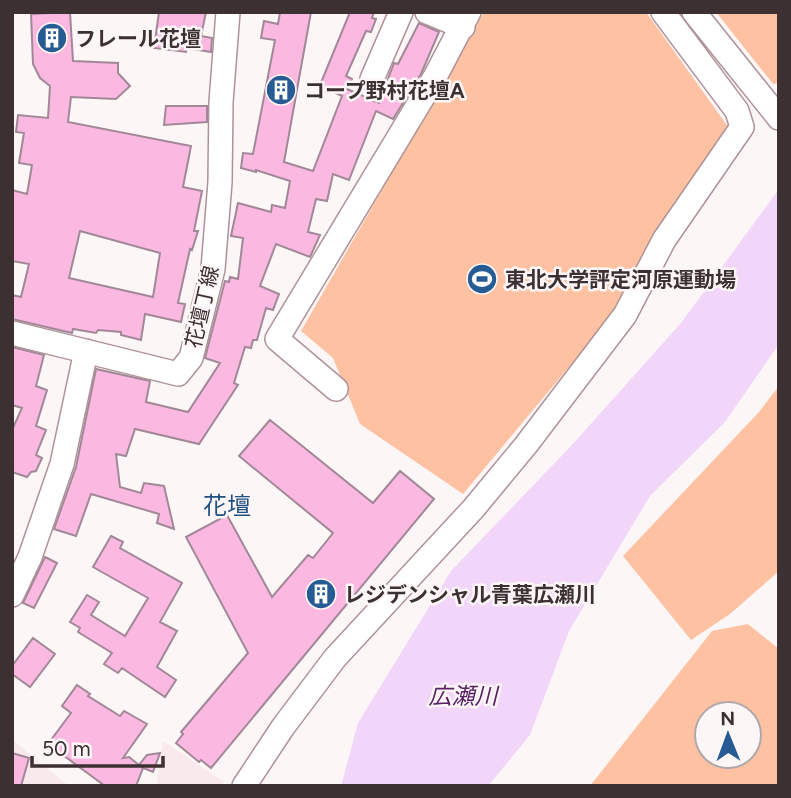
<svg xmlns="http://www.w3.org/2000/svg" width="791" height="798" font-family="Figtree,'Noto Sans JP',sans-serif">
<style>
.built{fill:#f9e8ec}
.green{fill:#fec2a2;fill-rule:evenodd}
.water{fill:#f2d6f9}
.building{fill:#fbb8e1;stroke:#a18897;stroke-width:2;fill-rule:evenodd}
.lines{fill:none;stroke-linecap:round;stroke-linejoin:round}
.minor-casing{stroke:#af9298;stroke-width:26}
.minor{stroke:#fff;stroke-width:23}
.labels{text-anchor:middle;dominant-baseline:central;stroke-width:5;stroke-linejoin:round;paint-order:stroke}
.poi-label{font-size:21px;font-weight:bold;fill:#3c3032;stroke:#fdf6f7;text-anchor:start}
.street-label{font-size:21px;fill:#3c3032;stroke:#fdf6f7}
.water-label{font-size:23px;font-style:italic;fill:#572164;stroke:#fdf6f7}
.quarter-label{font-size:24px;fill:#205184;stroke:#fdf6f7}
</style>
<rect width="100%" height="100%" fill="#fdf6f7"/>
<!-- built -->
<path class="built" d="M 12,739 L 35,759 L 69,786 L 12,786 Z
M 163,741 L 224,782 L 222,786 L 156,786 Z"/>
<!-- green -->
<path class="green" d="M 484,12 L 646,12 L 729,128 L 620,306 L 463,494 L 360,424 L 333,358 L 301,331 Z
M 716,12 L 779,12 L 779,83 L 773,84 Z
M 779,386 L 779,571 L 730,614 L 691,640 L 623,556 L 759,412 Z
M 748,624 L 779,649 L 779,786 L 590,786 L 712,631 ZM 707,714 L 749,714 L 749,756 L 707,756 Z"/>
<!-- water -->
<path class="water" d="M 779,189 L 779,344 L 725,422 L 650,496 L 569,631 L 530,735 L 488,786 L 341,786 L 358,723 L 451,571 L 571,446 L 681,323 Z"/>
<!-- building -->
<path class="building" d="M 70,12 L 73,61 L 118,63 L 118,73 L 130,86 L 116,99 L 71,97 L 68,122 L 191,146 L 183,187 L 202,191 L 194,231 L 198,231 L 192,250 L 190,249 L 178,303 L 185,304 L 181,322 L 145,314 L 141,340 L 121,335 L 121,332 L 98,330 L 96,333 L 73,329 L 72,333 L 12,319 L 12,295 L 21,297 L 29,264 L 12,261 L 12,190 L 27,194 L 32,165 L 19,163 L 24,133 L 16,132 L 18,115 L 48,118 L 50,86 L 40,78 L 33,64 L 31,14 ZM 80,231 L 160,253 L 153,297 L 69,278 Z
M 159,12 L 206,12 L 201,36 L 212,38 L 211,52 L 187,48 L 186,52 L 154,48 Z
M 280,12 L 311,12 L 284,162 L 313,171 L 342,96 L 320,85 L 350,12 L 374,12 L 372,18 L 376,19 L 371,32 L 366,31 L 346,76 L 352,79 L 347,89 L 379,103 L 394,63 L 398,64 L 419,23 L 439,32 L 421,74 L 393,119 L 376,111 L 349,180 L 333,174 L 327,201 L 316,199 L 308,232 L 320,235 L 310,257 L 276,244 L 260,286 L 279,294 L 273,310 L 266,308 L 257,340 L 253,340 L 251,348 L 245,347 L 234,383 L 238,385 L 199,444 L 135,429 L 126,456 L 116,454 L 120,487 L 141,493 L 144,483 L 164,486 L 174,529 L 157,523 L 159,514 L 91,494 L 76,536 L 54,529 L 76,467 L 96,369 L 150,381 L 146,402 L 188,412 L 220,363 L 205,358 L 225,281 L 229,282 L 230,277 L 238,279 L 243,238 L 231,236 L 238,203 L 271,212 L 272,205 L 285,208 L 290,181 L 256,170 L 256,172 L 241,168 L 243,153 L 253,154 L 275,40 L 261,38 L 264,21 L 278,24 Z
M 166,106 L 207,106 L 207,122 L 164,125 Z
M 12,347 L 44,355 L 36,386 L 47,390 L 36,426 L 46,430 L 36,455 L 42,458 L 36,471 L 31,472 L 27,477 L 12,472 L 12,430 L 22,408 L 12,405 Z
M 270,420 L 373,503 L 400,471 L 434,499 L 211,768 L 201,760 L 199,762 L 176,743 L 183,734 L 181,732 L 248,653 L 186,537 L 227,515 L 272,597 L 308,555 L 313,558 L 333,533 L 239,456 Z
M 111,536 L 123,542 L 120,548 L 182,583 L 160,622 L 177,631 L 157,667 L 176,680 L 165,697 L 122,668 L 118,673 L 104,664 L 112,653 L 78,632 L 80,628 L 70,622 L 87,595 L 99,602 L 91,615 L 125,636 L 148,598 L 93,567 Z
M 45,557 L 57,563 L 34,608 L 23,603 Z
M 33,638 L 55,654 L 30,687 L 12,674 L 12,666 Z
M 77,685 L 90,694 L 88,696 L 120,716 L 124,711 L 147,724 L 123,758 L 129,757 L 139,765 L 147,755 L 160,753 L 153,772 L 141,767 L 143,768 L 136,786 L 105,786 L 48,744 L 71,713 L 62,706 Z
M 12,753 L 29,758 L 21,786 L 12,786 Z"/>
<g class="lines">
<!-- minor casing -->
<g class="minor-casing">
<path id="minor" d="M 427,12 L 463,27
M 694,12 L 779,118
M 372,79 L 401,12
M 12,333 L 178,374 L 191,358 L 213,269 L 220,182 L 221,102 L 228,12
M 336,389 L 277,339 L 435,77 L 469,12
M 12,595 L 30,557 L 62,464 L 86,351
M 244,786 L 283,727 L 335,658 L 473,509 L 526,445 L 625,315 L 664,240 L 742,127 L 737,111 L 663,12"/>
</g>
<!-- minor -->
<use href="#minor" class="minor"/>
</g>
<!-- icons -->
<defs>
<g id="building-disc" transform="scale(1.575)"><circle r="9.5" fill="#265b94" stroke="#fdf6f7"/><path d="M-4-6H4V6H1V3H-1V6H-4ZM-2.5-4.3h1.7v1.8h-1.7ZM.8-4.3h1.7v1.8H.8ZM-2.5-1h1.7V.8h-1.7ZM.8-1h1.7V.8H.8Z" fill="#fff"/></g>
<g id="stadium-disc" transform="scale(1.575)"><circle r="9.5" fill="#265b94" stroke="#fdf6f7"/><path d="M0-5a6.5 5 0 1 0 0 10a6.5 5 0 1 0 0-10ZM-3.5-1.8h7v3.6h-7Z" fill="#fff"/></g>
</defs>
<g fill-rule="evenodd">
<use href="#building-disc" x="52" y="38"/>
<use href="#building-disc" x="281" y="90"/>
<use href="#stadium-disc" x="482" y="279"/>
<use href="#building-disc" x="321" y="594"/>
</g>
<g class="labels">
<!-- poi labels -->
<g class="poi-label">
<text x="75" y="38">フレール花壇</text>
<text x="304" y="90">コープ野村花壇A</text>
<text x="505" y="279">東北大学評定河原運動場</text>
<text x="344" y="594">レジデンシャル青葉広瀬川</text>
</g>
<!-- street labels -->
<g class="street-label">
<text transform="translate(202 307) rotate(-77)">花壇丁線</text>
</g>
<!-- water labels -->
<g class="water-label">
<text x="463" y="696">広瀬川</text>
</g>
<!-- quarter labels -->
<g class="quarter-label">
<text x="227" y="505">花壇</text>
</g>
</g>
<!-- border -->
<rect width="791" height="798" fill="none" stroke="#3c3032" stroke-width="28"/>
<!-- north arrow -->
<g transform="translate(728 735) rotate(359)"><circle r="33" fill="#fdf6f7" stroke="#b0a7a8" stroke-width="2"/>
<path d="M0-5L12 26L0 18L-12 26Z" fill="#265b94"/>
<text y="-10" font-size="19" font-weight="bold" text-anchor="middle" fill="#3c3032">N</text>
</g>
<!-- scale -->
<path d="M32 756v10h131v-10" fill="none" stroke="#3c3032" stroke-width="3.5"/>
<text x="42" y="756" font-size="21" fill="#3c3032" stroke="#fdf6f7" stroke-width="5" paint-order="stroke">50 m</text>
</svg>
